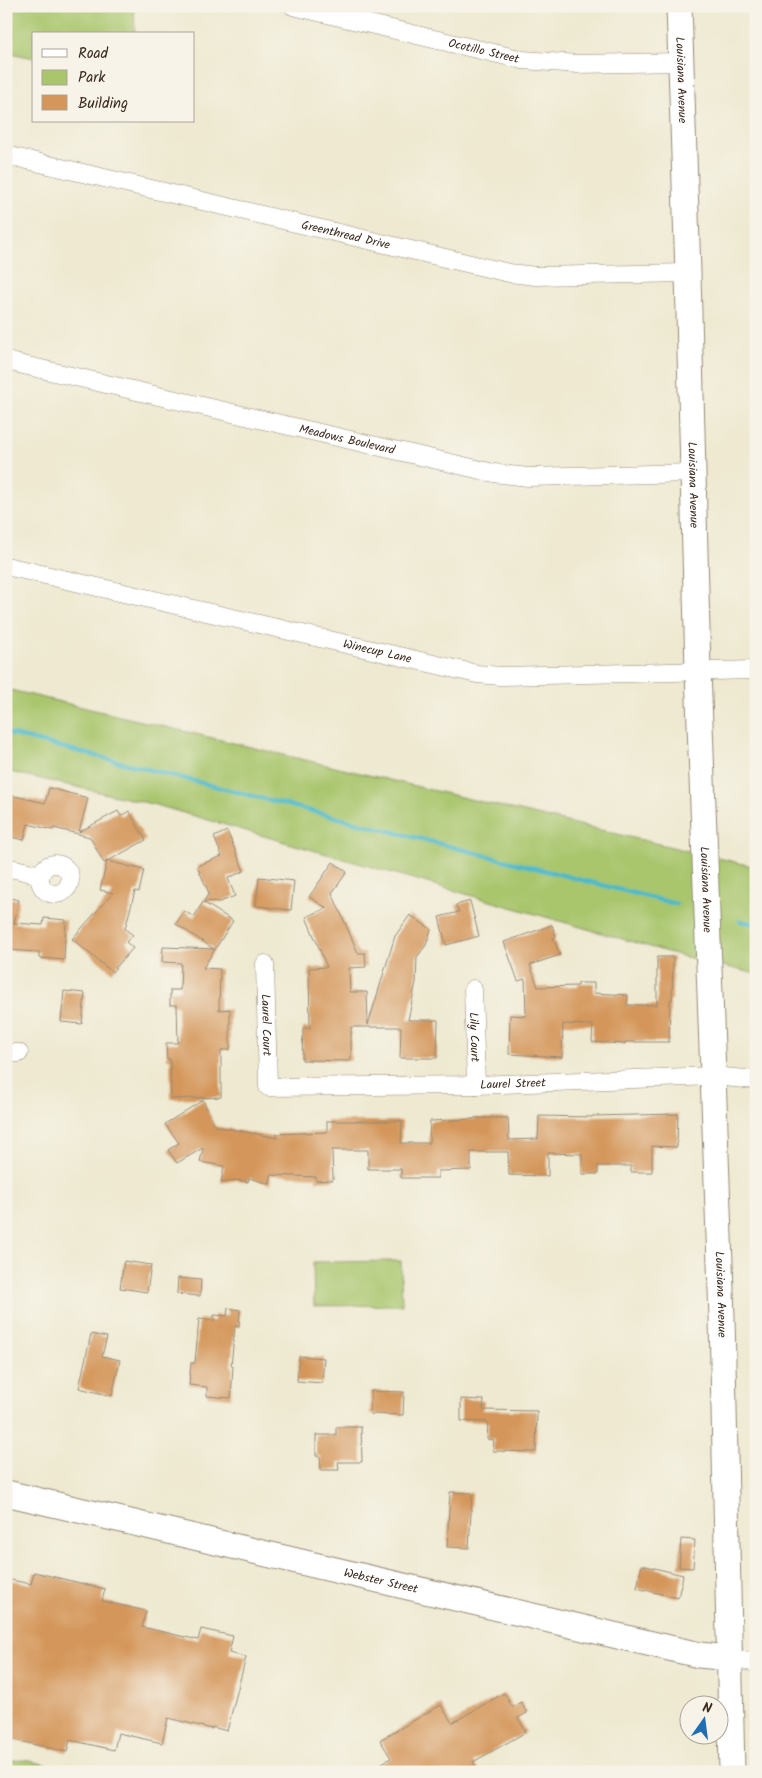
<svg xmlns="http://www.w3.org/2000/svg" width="762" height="1778" font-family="Kalam,sans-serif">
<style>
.green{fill:#a9c66d;stroke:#727846}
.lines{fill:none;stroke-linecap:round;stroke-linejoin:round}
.stream{stroke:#4db9c8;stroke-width:4.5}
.building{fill:#d4965a}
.street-casing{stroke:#948a77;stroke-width:19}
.secondary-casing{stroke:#948a77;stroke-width:27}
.street{stroke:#fff;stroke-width:18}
.secondary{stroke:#fff;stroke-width:25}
.labels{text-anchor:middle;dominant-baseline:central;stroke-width:4;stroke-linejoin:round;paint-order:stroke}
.street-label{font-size:12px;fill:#3b2a1e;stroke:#f7f3e8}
</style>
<rect width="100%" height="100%" fill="#f7f3e8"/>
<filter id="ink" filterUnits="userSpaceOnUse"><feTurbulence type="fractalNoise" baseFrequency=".02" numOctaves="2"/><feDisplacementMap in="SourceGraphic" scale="10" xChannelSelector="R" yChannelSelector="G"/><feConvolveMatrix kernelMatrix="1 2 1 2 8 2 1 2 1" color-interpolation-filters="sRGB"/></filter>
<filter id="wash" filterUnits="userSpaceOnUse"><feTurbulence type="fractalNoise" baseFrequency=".0096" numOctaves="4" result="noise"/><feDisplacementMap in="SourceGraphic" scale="20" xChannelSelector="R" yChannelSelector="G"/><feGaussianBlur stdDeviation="1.12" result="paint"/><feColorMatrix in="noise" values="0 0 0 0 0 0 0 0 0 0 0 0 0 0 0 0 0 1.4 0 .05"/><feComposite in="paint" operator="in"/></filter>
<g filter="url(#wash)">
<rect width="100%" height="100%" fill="#eee9d0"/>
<!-- green -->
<path class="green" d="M 6,6 L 134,6 L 135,34 L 34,34 L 34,58 L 6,52 Z
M 6,689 L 756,867 L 756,974 L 678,955 L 156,805 L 6,771 Z
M 401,1261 L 402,1305 L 314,1306 L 313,1262 Z
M 24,1760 L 44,1764 L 61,1772 L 6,1772 L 6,1761 Z"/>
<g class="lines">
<!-- stream -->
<path class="stream" d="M 6,733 L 676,904
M 740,921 L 756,924"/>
</g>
<g id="blocks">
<!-- building -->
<path class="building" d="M 49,788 L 88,798 L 79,832 L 118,811 L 121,816 L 129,811 L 146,840 L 104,863 L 90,837 L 54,828 L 53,830 L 28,824 L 24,840 L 6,836 L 6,794 L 45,803 Z
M 227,831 L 244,871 L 228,878 L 235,896 L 220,902 L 204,901 L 209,893 L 197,866 L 222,856 L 214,837 Z
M 107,861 L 144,870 L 139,892 L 135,891 L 125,929 L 133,935 L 126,942 L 133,948 L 112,972 L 72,939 L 113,893 L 100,890 Z
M 333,862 L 347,872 L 332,893 L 358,953 L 365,953 L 366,967 L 349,968 L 350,992 L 367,992 L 368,1025 L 395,936 L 410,915 L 431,929 L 426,945 L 417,957 L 416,982 L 408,1020 L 438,1020 L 437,1058 L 400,1058 L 401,1027 L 351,1027 L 351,1061 L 302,1060 L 303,1028 L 310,1028 L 309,968 L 327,967 L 306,917 L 327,908 L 309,897 Z
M 259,877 L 294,881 L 291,910 L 256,906 Z
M 6,897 L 19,900 L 14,923 L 43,925 L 44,918 L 66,920 L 64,960 L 39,958 L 39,952 L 6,950 Z
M 470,901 L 479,936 L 446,945 L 439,917 L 459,912 L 456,905 Z
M 203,902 L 233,921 L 203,968 L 220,969 L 219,1010 L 230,1009 L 230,1050 L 221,1050 L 221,1097 L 171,1099 L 170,1059 L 167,1059 L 166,1043 L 178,1043 L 177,1005 L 170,1005 L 170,990 L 180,990 L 181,963 L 162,962 L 163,947 L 214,949 L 176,924 L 184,911 L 194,917 Z
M 552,925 L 556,937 L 553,938 L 560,955 L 530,965 L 538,987 L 578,986 L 578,983 L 594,983 L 594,993 L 628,995 L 627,1005 L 657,1005 L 657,957 L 673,957 L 672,1000 L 670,1000 L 669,1042 L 625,1042 L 625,1044 L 592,1042 L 593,1025 L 563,1024 L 562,1057 L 509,1054 L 510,1015 L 526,1016 L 525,979 L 518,981 L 504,942 Z
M 64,991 L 85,993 L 82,1024 L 61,1022 Z
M 203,1100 L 215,1126 L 277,1138 L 276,1134 L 327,1132 L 327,1121 L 402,1121 L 401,1143 L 429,1143 L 430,1121 L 474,1119 L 474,1118 L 508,1118 L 509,1140 L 538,1139 L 539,1116 L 592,1117 L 592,1116 L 678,1114 L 677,1147 L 652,1146 L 652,1172 L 631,1172 L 631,1166 L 598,1166 L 598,1174 L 582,1174 L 582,1154 L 548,1153 L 548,1176 L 509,1175 L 508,1152 L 471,1152 L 471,1170 L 438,1171 L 438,1178 L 401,1178 L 401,1169 L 368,1169 L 368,1150 L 332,1150 L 333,1180 L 316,1181 L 316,1177 L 271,1175 L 270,1184 L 249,1178 L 248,1182 L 237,1180 L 221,1183 L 224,1166 L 200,1162 L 203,1148 L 177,1163 L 168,1150 L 179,1143 L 165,1124 Z
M 124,1261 L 151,1265 L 147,1292 L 120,1288 Z
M 178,1278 L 201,1280 L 200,1296 L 177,1294 Z
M 228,1308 L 240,1310 L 239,1327 L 235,1326 L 231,1366 L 233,1366 L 231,1398 L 207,1396 L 207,1387 L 189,1385 L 191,1363 L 195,1363 L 199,1319 L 214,1321 L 214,1315 L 227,1316 Z
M 91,1334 L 107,1337 L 102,1356 L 120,1360 L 112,1396 L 79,1388 Z
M 299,1356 L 324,1358 L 322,1383 L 297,1381 Z
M 371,1391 L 404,1392 L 403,1415 L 370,1414 Z
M 461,1399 L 484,1400 L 483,1410 L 537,1411 L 536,1452 L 493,1451 L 494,1440 L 487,1439 L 488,1422 L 461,1421 Z
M 336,1427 L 361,1427 L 362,1462 L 338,1462 L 339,1470 L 321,1470 L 320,1456 L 316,1456 L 316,1435 L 336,1435 Z
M 450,1492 L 472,1493 L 469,1548 L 447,1547 Z
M 681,1539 L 695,1540 L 693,1568 L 679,1567 Z
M 642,1565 L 683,1575 L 678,1598 L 637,1588 Z
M 34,1572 L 105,1589 L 102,1601 L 146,1611 L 142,1627 L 198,1640 L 201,1629 L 233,1636 L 229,1653 L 246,1657 L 227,1731 L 212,1727 L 212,1729 L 168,1718 L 162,1743 L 118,1733 L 114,1750 L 70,1740 L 67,1752 L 6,1738 L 6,1579 L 31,1584 Z
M 504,1693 L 512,1707 L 521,1702 L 527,1713 L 518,1718 L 526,1732 L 473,1762 L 479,1772 L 366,1772 L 391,1758 L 380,1740 L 441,1705 L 452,1723 Z"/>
</g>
</g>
<g filter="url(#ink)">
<use href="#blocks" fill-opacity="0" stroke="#948a77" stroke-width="1"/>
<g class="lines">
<!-- street casing -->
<g class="street-casing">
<g id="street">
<path id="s1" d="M 293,6 L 523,60 L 578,64 L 680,62"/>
<path id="s2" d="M 6,155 L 509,273 L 536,276 L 688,273"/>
<path id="s3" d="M 6,361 L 494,473 L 528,477 L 694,473"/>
<path id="s4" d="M 6,566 L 477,674 L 501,676 L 756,670"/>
<circle cx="55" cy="879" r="15"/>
<path d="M 6,867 L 41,875"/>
<path id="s5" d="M 265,964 L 268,1087 L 476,1085 L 713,1076 L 756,1080"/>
<path id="s6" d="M 473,989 L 476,1085"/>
<path d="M 6,1053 L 19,1053"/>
<path d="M 731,1658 L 756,1663"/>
</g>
</g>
<!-- secondary casing -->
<g class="secondary-casing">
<g id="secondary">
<path id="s7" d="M 679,6 L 688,273 L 698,671 L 722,1317 L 732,1772"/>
<path id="s8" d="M 6,1493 L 699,1655 L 731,1658"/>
</g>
</g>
<!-- street -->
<use href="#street" class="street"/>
<!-- secondary -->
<use href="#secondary" class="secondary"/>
</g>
</g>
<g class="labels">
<!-- street labels -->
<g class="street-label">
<text stroke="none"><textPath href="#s1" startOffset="196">Ocotillo Street</textPath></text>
<text stroke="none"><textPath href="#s7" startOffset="74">Louisiana Avenue</textPath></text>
<text stroke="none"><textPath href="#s2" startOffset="349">Greenthread Drive</textPath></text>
<text stroke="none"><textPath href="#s3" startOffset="350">Meadows Boulevard</textPath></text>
<text stroke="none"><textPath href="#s7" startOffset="479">Louisiana Avenue</textPath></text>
<text stroke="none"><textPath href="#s4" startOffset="381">Winecup Lane</textPath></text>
<text stroke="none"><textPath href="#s7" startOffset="884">Louisiana Avenue</textPath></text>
<text stroke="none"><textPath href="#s5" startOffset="61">Laurel Court</textPath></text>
<text stroke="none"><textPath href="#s6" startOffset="48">Lily Court</textPath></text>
<text stroke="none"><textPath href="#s5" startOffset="368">Laurel Street</textPath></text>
<text stroke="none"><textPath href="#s7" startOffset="1289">Louisiana Avenue</textPath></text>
<text stroke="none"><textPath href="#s8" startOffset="385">Webster Street</textPath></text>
</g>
</g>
<!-- margin -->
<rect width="762" height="1778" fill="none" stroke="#f7f3e8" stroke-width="25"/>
<!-- legend -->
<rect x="32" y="32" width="162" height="90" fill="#f7f3e8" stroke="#aca397"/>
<rect x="42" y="49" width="25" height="8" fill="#ffffff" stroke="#aca397"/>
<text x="78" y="58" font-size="15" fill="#3b2a1e">Road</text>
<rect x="42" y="70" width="25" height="15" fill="#a9c66d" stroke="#aca397"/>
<text x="78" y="82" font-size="15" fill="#3b2a1e">Park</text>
<rect x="42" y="95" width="25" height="15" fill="#d4965a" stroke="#aca397"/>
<text x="78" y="108" font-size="15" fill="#3b2a1e">Building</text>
<!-- north arrow -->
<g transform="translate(704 1720) rotate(14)"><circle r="24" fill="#f7f3e8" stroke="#aca397"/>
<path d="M0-4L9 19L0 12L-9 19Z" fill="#1f6fb2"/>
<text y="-8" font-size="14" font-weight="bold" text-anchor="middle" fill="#3b2a1e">N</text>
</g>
</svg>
